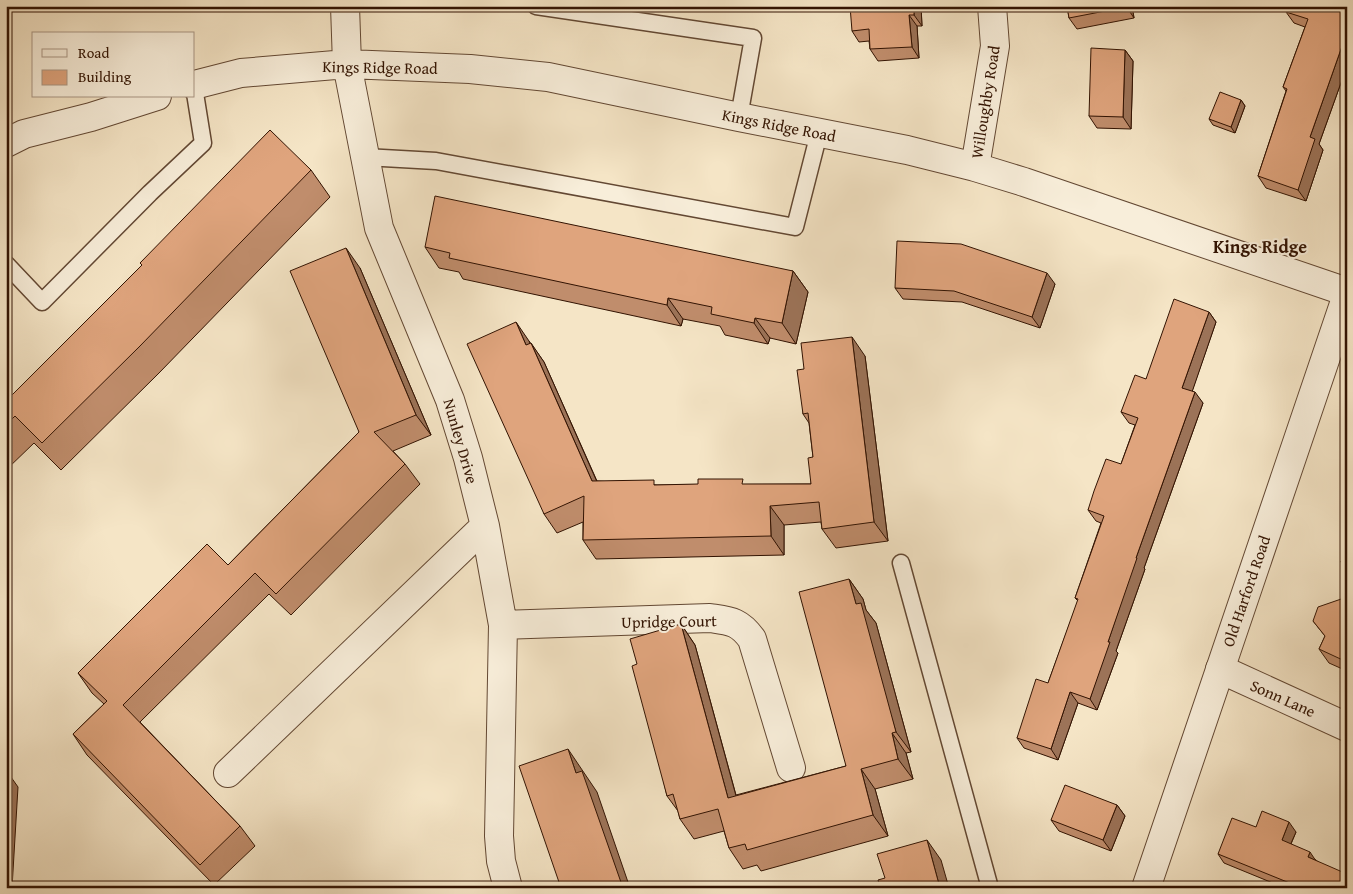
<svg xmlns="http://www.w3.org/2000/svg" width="1353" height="894" font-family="'Gentium Book Plus',serif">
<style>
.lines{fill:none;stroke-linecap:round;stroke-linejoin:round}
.service-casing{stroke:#634833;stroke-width:19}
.minor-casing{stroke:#634833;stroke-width:30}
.tertiary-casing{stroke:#634833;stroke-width:30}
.service{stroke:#f8eeda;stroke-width:16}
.minor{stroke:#f8eeda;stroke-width:28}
.tertiary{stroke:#f8eeda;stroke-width:28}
.wall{fill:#c08d6c;stroke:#321302}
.shaded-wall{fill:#9c7358;stroke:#321302}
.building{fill:#dfa47d;stroke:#321302}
.labels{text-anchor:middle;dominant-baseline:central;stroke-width:4;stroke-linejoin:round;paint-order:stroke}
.street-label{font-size:16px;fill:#321302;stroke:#f8eeda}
.neighbourhood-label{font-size:18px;font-weight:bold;fill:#321302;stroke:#f8eeda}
</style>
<rect width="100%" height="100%" fill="#f5e5c6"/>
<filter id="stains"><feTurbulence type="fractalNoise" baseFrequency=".004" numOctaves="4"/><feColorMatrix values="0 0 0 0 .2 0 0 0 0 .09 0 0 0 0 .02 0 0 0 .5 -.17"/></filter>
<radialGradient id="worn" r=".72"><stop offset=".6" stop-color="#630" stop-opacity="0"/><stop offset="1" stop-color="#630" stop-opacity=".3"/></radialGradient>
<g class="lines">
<!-- service casing -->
<g class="service-casing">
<path id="service" d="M 536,6 L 753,38 L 739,117
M 365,157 L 436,161 L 795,227 L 819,133
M 6,264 L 42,302 L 150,193 L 203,143 L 194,87
M 901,563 L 990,888"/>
</g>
<!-- minor casing -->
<g class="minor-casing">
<path id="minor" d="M 345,6 L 347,64 L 379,228 L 450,400 L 468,458 L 485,526 L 503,625 L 499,836 L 501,861 L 508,888
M 194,85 L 241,73 L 347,64 L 470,69 L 548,77 L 739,117 L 907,150 L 975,167 L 1024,182 L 1347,292
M 6,143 L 24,134 L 91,117 L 157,96
M 975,167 L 995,46 L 992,6
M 503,625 L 710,618 C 730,621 739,621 752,639 L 791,768
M 1220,669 L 1347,727
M 228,773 L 485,526"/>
</g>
<!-- tertiary casing -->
<g class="tertiary-casing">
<path id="tertiary" d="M 1146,888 L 1347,295"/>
</g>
<!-- service -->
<use href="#service" class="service"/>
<!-- minor -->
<use href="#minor" class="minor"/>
<!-- tertiary -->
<use href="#tertiary" class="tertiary"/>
</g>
<!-- wall -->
<path class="wall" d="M 921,6 L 922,26 L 917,26 L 919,58 L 878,61 L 870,49 L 869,41 L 859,42 L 852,31 Z
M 1067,6 L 1132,6 L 1134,18 L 1077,29 L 1069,18 Z
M 1347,6 L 1347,66 L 1319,144 L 1323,150 L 1306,201 L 1266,188 L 1258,176 L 1286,91 L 1283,87 L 1305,27 L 1294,23 L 1286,12 Z
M 1125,50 L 1133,61 L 1131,129 L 1097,128 L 1089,116 Z
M 1241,100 L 1245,106 L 1235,133 L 1213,125 L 1209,119 Z
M 311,170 L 330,197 L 159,373 L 61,470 L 34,443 L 6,470 L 6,397 L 8,399 L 142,265 L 140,263 Z
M 425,247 L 793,271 L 808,292 L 796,344 L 770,338 L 768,344 L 725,335 L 720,326 L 683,319 L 681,326 L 463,279 L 459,272 L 439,268 Z
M 360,268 L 431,435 L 393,451 L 405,464 L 420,484 L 291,615 L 269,594 L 140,722 L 240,826 L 255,846 L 214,885 L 87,755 L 73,734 L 104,704 L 92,693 L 78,673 L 228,565 L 359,432 Z
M 1055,284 L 1040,328 L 962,302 L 903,299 L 895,288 Z
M 1209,312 L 1216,322 L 1192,391 L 1203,403 L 1144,568 L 1145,569 L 1116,651 L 1118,653 L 1097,710 L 1078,703 L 1058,760 L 1024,748 L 1017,738 L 1048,683 L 1078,601 L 1075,598 L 1101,523 L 1096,521 L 1088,510 L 1121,464 L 1135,425 L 1129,423 L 1121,412 L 1146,379 Z
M 529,341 L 544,362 L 597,481 L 657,485 L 811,484 L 813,457 L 809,423 L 803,414 L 804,369 L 865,356 L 888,541 L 836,548 L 822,529 L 821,522 L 784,525 L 784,555 L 596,559 L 583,540 L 583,522 L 557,533 L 544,514 Z
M 1347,548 L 1347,570 L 1341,562 Z
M 849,579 L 863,599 L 866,610 L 876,623 L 911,752 L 906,753 L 913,779 L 875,789 L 888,836 L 761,871 L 757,865 L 743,869 L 729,848 L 724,831 L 694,839 L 680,819 L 678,811 L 667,796 L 637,664 L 681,624 L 695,645 L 736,795 L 846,766 Z
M 1347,597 L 1347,671 L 1329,663 L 1319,649 L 1325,636 L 1313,621 Z
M 1117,805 L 1125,816 L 1111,851 L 1059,831 L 1051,820 Z
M 1256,827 L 1296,832 L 1291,844 L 1316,860 L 1347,888 L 1285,888 L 1224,863 L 1218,854 Z"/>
<!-- shaded-wall -->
<path class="shaded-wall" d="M 914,6 L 921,6 L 922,26 L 914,15 Z
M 1126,6 L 1132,6 L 1134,18 Z
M 909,15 L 917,26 L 919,58 L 912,47 Z
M 1347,32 L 1347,66 L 1319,144 L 1323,150 L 1306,201 L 1298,190 L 1310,137 Z
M 1125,50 L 1133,61 L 1131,129 L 1123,117 Z
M 1241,100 L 1245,106 L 1235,133 L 1231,127 Z
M 346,248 L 360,268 L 431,435 L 416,415 Z
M 793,271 L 808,292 L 796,344 L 782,323 Z
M 1047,273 L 1055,284 L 1040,328 L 1032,317 Z
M 668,298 L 683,319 L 681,326 L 667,305 Z
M 1209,312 L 1216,322 L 1190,398 L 1182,388 Z
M 755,318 L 770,338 L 768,344 L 754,323 Z
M 516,322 L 529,341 L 539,364 L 526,345 Z
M 852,337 L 865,356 L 888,541 L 874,522 Z
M 531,343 L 544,362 L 605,500 L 592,481 Z
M 1195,392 L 1203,403 L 1144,568 L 1145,569 L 1116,651 L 1118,653 L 1097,710 L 1090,699 L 1108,642 L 1136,558 Z
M 770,506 L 784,525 L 784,555 L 771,536 Z
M 849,579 L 863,599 L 866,610 L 876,623 L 911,752 L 896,732 L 856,604 Z
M 681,624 L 695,645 L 742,818 L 728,798 Z
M 1070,692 L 1078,703 L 1058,760 L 1051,749 Z
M 892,733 L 906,753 L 913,779 L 898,759 Z
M 568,749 L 597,792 L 630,888 L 623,888 L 576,773 Z
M 861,769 L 875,789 L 888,836 L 873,815 Z
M 6,770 L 18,787 L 12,888 L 6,888 Z
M 1117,805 L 1125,816 L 1111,851 L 1103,840 Z
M 1289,822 L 1296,832 L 1288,850 L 1282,840 Z
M 927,840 L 941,860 L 949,888 L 940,888 Z
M 1310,852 L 1316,861 L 1308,857 Z"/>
<!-- building -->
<path class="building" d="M 850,6 L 914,6 L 914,15 L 909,15 L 912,47 L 870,49 L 869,29 L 852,31 Z
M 1067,6 L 1126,6 L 1126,7 L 1069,18 Z
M 1288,6 L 1347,6 L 1347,32 L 1310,137 L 1315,139 L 1298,190 L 1258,176 L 1287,89 L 1283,87 L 1308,19 L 1286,12 Z
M 1091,48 L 1125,50 L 1123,117 L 1089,116 Z
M 1220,92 L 1241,100 L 1231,127 L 1209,119 Z
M 270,130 L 311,170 L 140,346 L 42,443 L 15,416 L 6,425 L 6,397 L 8,399 L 142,265 L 140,263 Z
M 435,196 L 793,271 L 782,323 L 755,318 L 754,323 L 711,314 L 712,307 L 668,298 L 667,305 L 449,258 L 450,253 L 425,247 Z
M 897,241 L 961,244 L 1047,273 L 1032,317 L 954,291 L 895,288 Z
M 346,248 L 416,415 L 374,432 L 405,464 L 276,594 L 255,573 L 123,705 L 240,826 L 200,865 L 73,734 L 107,701 L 78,673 L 207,544 L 228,565 L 359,432 L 290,271 Z
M 1174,299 L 1209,312 L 1182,388 L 1195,392 L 1136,558 L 1137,558 L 1108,642 L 1110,642 L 1090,699 L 1070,692 L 1051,749 L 1017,738 L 1036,679 L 1048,683 L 1078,599 L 1075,598 L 1104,516 L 1088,510 L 1094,491 L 1106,459 L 1121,464 L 1138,418 L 1121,412 L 1135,375 L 1146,379 Z
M 516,322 L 526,345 L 531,343 L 592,481 L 654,480 L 654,485 L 698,484 L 698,479 L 743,479 L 742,484 L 811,484 L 808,458 L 813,457 L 808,413 L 803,414 L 797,370 L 804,369 L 801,343 L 852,337 L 874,522 L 822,529 L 819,502 L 770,506 L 771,536 L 583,540 L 584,496 L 544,514 L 467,344 Z
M 1347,548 L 1347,564 L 1341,562 Z
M 849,579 L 856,604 L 861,603 L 896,732 L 892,733 L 898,759 L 861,769 L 873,815 L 747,850 L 745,844 L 729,848 L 718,809 L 680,819 L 673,794 L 667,796 L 632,666 L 637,664 L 630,639 L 681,624 L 728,798 L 846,766 L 799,592 Z
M 1347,597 L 1347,662 L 1319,649 L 1325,636 L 1313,621 L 1318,607 Z
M 568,749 L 576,773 L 582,771 L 623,888 L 561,888 L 519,766 Z
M 1065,785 L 1117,805 L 1103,840 L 1051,820 Z
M 1262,811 L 1289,822 L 1282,840 L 1310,852 L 1308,857 L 1347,874 L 1347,888 L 1302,888 L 1218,854 L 1232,818 L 1256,827 Z
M 927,840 L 940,888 L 880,888 L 878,880 L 885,878 L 877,854 Z"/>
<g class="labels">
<!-- street labels -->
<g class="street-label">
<text transform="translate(380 67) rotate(1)">Kings Ridge Road</text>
<text transform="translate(985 102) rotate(-81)">Willoughby Road</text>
<text transform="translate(779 125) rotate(11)">Kings Ridge Road</text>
<text transform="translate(461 441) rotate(74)">Nunley Drive</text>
<text transform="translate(1246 591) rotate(-71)">Old Harford Road</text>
<text transform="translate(669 621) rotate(-1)">Upridge Court</text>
<text transform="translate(1283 698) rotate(24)">Sonn Lane</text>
</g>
<!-- neighbourhood labels -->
<g class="neighbourhood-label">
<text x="1260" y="246">Kings Ridge</text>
</g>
</g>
<!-- margin -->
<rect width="1353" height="894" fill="none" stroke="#f5e5c6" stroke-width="25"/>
<rect x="8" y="8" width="1338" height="879" fill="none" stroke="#321302" stroke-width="2.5"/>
<rect x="12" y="12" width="1328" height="869" fill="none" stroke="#321302"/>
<!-- legend -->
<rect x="32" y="32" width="162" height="65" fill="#f8eeda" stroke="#a99684"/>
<rect x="42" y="49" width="25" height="8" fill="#f8eeda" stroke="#a99684"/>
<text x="78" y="58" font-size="15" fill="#321302">Road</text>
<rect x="42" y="70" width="25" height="15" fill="#dfa47d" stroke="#a99684"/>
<text x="78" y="82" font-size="15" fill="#321302">Building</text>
<rect width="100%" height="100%" filter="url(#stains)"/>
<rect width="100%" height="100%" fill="url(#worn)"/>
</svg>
